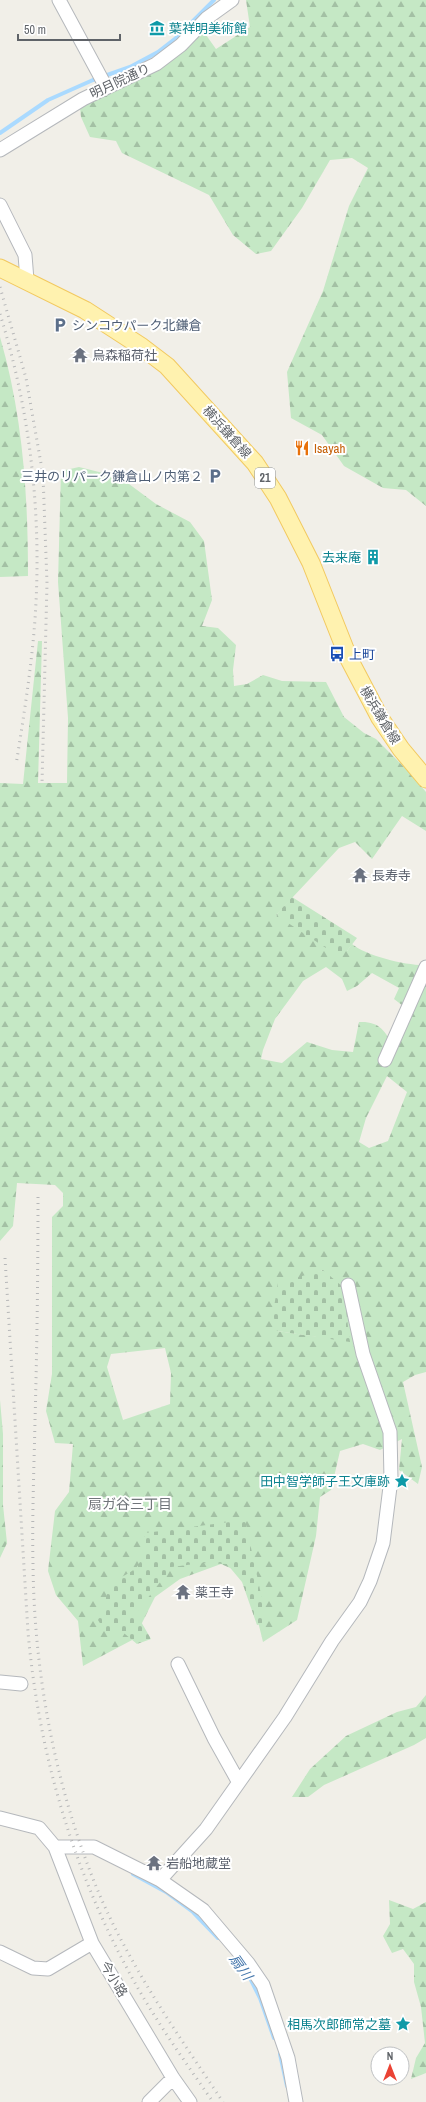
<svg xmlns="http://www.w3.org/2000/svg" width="426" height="2102" font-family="'Archivo Narrow','Noto Sans JP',sans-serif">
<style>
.forest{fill:url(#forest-firs);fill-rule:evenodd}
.cemetery{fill:url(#cemetery-stones)}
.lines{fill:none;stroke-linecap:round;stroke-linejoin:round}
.stream{stroke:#aadaff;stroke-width:4}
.minor-casing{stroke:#b5b8bc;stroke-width:15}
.major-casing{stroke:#f2c960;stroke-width:19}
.minor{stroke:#fff;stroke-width:13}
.major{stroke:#fff2af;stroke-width:17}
.rail{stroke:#b6b7b8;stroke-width:3;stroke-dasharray:1 5;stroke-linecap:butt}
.labels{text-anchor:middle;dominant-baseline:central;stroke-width:4;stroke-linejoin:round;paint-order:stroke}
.shield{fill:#fff;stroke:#8f9295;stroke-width:1}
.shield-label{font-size:12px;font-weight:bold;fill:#5f6368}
.culture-label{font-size:13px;fill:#0d838f;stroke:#fff;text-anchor:end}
.street-label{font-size:13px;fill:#5f6368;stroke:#fff}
.service-label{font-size:13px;fill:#4e5e75;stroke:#fff;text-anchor:start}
.worship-label{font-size:13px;fill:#5b616d;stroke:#fff;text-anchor:start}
.food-label{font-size:13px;fill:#c56008;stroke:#fff;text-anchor:start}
.transit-label{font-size:13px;fill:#164399;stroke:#fff;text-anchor:start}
.neighbourhood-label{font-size:14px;fill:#70757a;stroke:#fff}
.water-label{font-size:14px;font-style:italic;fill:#4174aa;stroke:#fff}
</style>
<defs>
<pattern id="forest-firs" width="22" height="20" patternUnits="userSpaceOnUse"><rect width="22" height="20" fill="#c5e8c5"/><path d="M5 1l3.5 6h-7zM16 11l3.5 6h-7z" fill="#a3c0a4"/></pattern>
<pattern id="cemetery-stones" width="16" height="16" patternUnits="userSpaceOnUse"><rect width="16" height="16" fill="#c5e8c5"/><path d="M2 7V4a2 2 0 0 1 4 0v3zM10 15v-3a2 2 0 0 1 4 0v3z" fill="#a3c0a4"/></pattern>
</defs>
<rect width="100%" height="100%" fill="#f1efe8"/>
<!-- forest -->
<path class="forest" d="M 246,0 L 426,0 L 426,506 L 406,490 L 383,488 L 344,466 L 322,435 L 291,418 L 287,372 L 323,291 L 349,206 L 368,168 L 352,158 L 330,160 L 302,208 L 271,251 L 256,254 L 233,235 L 209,195 L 122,153 L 116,141 L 90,137 L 81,117 L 80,108 L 201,28 L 216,49 L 250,27 Z
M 0,337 C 23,416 28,495 28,576 L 0,577 Z
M 79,467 L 111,475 L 129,484 L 156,504 L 190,522 L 204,541 L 212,600 L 202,626 L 218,628 L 236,645 L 233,670 L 234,686 L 247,684 L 263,675 L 282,681 L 326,682 L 344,717 L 364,733 L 376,739 L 407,770 L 426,792 L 426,831 L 402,816 L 372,859 L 355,842 L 339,848 L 276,915 L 347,951 L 352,944 C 366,956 408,966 426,965 L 426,1372 L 415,1375 L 403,1382 L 422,1467 L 418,1484 L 399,1470 L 402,1439 L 380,1450 L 363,1444 L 340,1451 L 331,1490 L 320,1497 L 316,1536 L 297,1620 L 263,1642 L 250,1589 L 244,1574 L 221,1564 L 180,1579 L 155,1597 L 134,1639 L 83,1666 L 78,1621 L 56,1595 L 48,1571 L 55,1511 L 69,1492 L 73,1444 L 55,1443 L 46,1411 L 52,1374 L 52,1217 L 63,1206 L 63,1193 L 55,1185 L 17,1183 L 13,1226 L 0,1241 L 0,783 L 23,784 L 38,641 L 42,641 L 38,783 L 67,783 L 68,718 L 58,582 L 61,471 ZM 326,967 L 342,979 L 347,991 L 357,986 L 372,973 L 399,988 L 394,999 L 411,1012 L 394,1046 C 384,1030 379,1021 359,1022 L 353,1052 L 332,1050 L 307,1042 L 282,1063 L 261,1059 L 263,1050 L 275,1019 L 303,981 ZM 387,1076 L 407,1092 L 388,1141 L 369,1148 L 359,1142 L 366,1118 ZM 323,1270 L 319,1337 L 277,1331 L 311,1275 ZM 165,1348 L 171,1373 L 170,1404 L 123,1420 L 107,1367 L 111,1354 Z
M 0,1400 L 3,1434 L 3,1505 L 7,1543 L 0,1558 Z
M 426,1695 L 426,1738 L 414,1745 L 324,1785 L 308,1797 L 292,1797 L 310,1769 L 346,1736 L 397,1712 L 416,1707 Z
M 389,1900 L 413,1909 L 426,1902 L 426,2073 L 411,2079 L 416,2058 L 425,2043 L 421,2007 L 414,1982 L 414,1964 L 403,1949 L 392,1953 L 383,1936 L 390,1924 Z"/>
<!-- cemetery -->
<path class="cemetery" d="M 292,897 L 357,938 L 347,951 L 332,952 L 276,915 Z
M 323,1270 L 343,1287 L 350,1342 L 277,1331 L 273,1313 L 278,1283 Z
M 245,1520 L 267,1622 L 257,1625 L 242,1582 L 227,1564 L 202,1563 L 172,1567 L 136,1613 L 151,1639 L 137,1644 L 119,1629 L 106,1633 L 98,1620 L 111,1582 C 142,1568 142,1566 145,1533 Z"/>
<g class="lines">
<!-- stream -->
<path class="stream" d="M 0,133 L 48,100 L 93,80 L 130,67 L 158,52 L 176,38 L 214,0
M 133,1874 L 166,1892 L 193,1912 L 218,1938
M 246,1970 L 260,1998 L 274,2038
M 280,2054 L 287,2086"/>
<!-- minor casing -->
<g class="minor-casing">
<path id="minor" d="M 59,0 L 106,87
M 0,150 L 83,99 L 156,64 L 181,45 L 207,18 L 232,0
M 0,205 L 25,255 L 27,280
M 385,1060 L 426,967
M 178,1664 L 214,1738 L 238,1781
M 0,1682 L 21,1684
M 0,1818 L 39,1828 L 55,1847 L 92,1943 L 173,2078 L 190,2102
M 55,1847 L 94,1847 L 160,1880 L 203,1910 L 248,1963 L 263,1985 L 288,2058 L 296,2102
M 160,1880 L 206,1829 L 285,1717 L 332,1641 L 360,1602 L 370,1581 L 383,1543 L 391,1479 L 390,1432 L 363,1354 L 348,1285
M 0,1952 L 33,1968 L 48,1969 L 92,1943
M 149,2102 L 173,2078"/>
</g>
<!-- major casing -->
<g class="major-casing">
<path id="major" d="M 0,268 L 85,310 L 142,347 L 167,366 L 255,463 L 278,498 L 311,563 L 349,659 L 380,718 L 401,749 L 426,779"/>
</g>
<!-- minor -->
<use href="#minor" class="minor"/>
<!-- major -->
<use href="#major" class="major"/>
<!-- rail -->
<path class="rail" d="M 0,287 L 26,378 L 43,475 L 47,583 L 42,784
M 0,314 C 32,417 43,526 34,632 C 30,677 23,721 16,765
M 38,1197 C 38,1272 37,1347 35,1421 C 34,1469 32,1516 33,1564 C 34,1668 53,1774 90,1871 C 121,1954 174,2029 223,2102
M 5,1258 L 28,1632 C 39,1756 74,1874 135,1983 C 158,2024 186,2063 213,2102"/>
</g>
<!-- icons -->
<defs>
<g id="museum-bare" transform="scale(1.2)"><path d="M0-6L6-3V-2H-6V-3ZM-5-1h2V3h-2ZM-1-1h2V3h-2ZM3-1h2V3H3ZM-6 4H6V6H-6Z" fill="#0f9aa8" stroke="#fff" stroke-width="2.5" paint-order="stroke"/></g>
<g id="parking-bare" transform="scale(1.2)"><path d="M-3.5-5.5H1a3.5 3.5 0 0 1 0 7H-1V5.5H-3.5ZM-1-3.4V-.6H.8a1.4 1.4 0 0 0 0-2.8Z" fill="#5c6f8a" stroke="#fff" stroke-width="2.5" paint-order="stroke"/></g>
<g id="temple-bare" transform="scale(1.2)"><path d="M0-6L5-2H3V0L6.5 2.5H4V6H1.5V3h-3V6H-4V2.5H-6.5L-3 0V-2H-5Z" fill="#6b7280" stroke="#fff" stroke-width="2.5" paint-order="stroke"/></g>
<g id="restaurant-bare" transform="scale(1.2)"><path d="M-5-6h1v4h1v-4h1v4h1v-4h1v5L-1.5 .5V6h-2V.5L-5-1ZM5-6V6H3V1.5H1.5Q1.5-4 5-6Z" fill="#e8710a" stroke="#fff" stroke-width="2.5" paint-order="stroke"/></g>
<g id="building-bare" transform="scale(1.2)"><path d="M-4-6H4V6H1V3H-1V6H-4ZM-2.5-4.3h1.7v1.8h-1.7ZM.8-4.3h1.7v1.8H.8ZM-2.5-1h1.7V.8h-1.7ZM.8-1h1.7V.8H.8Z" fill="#0f9aa8" stroke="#fff" stroke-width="2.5" paint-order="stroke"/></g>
<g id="bus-bare" transform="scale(1.2)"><path d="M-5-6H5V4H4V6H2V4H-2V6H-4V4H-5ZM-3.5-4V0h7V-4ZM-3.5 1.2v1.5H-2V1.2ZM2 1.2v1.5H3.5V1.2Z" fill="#1a4fb4" stroke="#fff" stroke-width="2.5" paint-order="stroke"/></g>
<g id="sight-bare" transform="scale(1.2)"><path d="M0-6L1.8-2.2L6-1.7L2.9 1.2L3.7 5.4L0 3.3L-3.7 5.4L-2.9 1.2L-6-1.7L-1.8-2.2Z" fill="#0f9aa8" stroke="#fff" stroke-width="2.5" paint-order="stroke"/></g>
</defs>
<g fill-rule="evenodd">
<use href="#museum-bare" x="157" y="28"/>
<use href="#parking-bare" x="60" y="325"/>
<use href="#temple-bare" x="80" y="355"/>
<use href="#restaurant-bare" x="302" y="448"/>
<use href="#parking-bare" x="215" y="476"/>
<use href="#building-bare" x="373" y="557"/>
<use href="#bus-bare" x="337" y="654"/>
<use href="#temple-bare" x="360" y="875"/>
<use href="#sight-bare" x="402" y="1481"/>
<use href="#temple-bare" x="183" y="1592"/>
<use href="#temple-bare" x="154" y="1863"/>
<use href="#sight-bare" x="403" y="2024"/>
</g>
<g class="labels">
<!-- shield labels -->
<rect class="shield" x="255" y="468" width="20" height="20" rx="3"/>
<g class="shield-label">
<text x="265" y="478">21</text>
</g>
<!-- culture labels -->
<g class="culture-label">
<text x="169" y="28" text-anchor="start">葉祥明美術館</text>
<text x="361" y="557">去来庵</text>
<text x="390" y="1481">田中智学師子王文庫跡</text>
<text x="391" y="2024">相馬次郎師常之墓</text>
</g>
<!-- street labels -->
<g class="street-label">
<text transform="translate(120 81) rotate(-25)">明月院通り</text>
<text transform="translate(227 432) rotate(48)">横浜鎌倉線</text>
<text transform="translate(380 715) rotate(59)">横浜鎌倉線</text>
<text transform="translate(114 1979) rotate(59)">今小路</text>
</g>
<!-- service labels -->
<g class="service-label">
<text x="72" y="325">シンコウパーク北鎌倉</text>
<text x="203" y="476" text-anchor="end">三井のリパーク鎌倉山ノ内第２</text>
</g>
<!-- worship labels -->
<g class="worship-label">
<text x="92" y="355">烏森稲荷社</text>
<text x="372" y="875">長寿寺</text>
<text x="195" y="1592">薬王寺</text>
<text x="166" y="1863">岩船地蔵堂</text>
</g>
<!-- food labels -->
<g class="food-label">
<text x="314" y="448">Isayah</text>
</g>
<!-- transit labels -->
<g class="transit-label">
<text x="349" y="654">上町</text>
</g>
<!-- neighbourhood labels -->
<g class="neighbourhood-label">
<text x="130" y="1504">扇ガ谷三丁目</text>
</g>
<!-- water labels -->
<g class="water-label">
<text transform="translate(241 1967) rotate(55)">扇川</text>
</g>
</g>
<!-- north arrow -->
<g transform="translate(390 2066)"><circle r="19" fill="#ffffff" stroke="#bfc1c3"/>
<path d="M0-3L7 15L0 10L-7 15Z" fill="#ea4335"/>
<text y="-6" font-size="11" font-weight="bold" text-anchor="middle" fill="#5f6368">N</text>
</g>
<!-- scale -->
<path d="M18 34v6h102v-6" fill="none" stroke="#5f6368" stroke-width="2"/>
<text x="24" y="34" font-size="12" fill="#5f6368" stroke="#ffffff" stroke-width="3" paint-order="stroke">50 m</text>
</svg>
